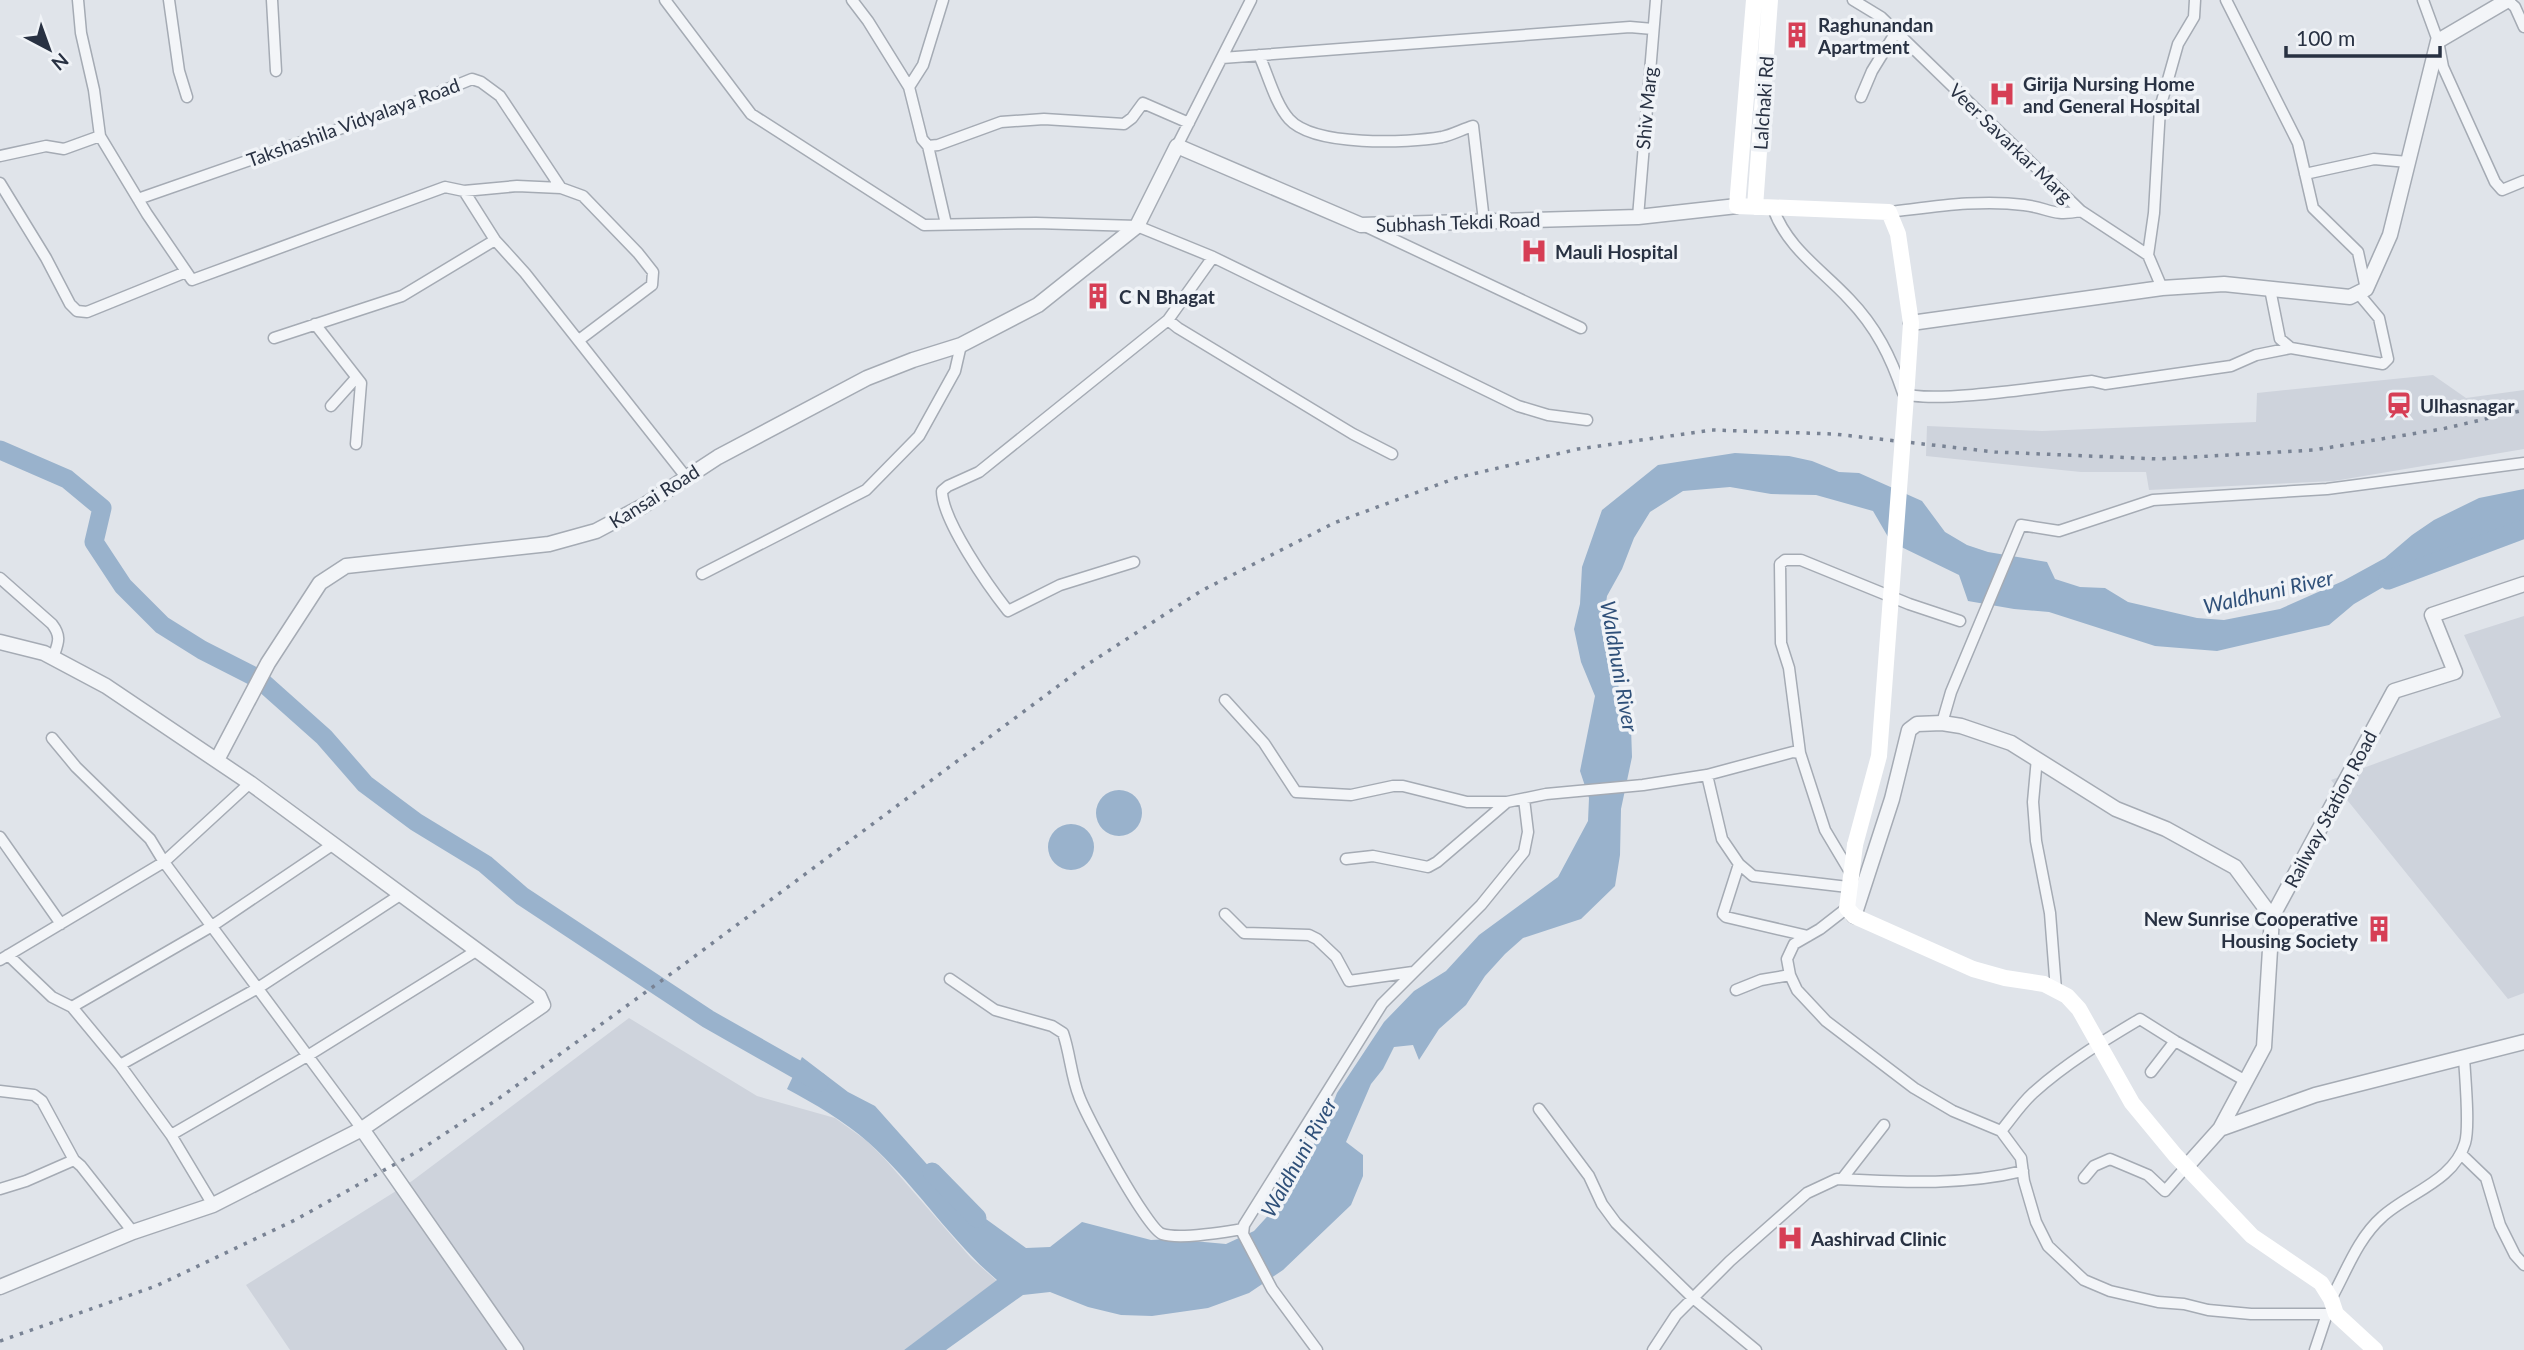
<svg xmlns="http://www.w3.org/2000/svg" width="2524" height="1350" font-family="Lato,sans-serif">
<style>
.built{fill:#ced3dc}
.water{fill:#99b2cc}
.lines{fill:none;stroke-linecap:round;stroke-linejoin:round}
.river{stroke:#99b2cc;stroke-width:19}
.minor-casing{stroke:#a5abb4;stroke-width:13}
.tertiary-casing{stroke:#a5abb4;stroke-width:17}
.minor{stroke:#f3f5f8;stroke-width:10}
.tertiary{stroke:#f3f5f8;stroke-width:14}
.secondary{stroke:#fff;stroke-width:16}
.rail{stroke:#798394;stroke-width:3.5;stroke-dasharray:3.5 7;stroke-linecap:butt}
.secondary-bridge{stroke:#fff;stroke-width:16}
.labels{text-anchor:middle;dominant-baseline:central;stroke-width:7;stroke-linejoin:round;paint-order:stroke}
.poi-label{font-size:19px;font-weight:bold;fill:#283142;stroke:#f0f3f7;text-anchor:start}
.street-label{font-size:19px;fill:#283142;stroke:#f0f3f7}
.water-label{font-size:21px;font-style:italic;fill:#2f5079;stroke:#f0f3f7}
</style>
<rect width="100%" height="100%" fill="#e0e4ea"/>
<!-- built -->
<path class="built" d="M 2433,375 L 2466,398 L 2524,390 L 2524,449 L 2334,481 L 2149,490 L 2146,472 L 2081,472 L 1926,456 L 1927,426 L 2042,431 L 2256,422 L 2257,393 Z
M 2524,616 L 2524,993 L 2508,999 L 2331,780 L 2501,717 L 2464,635 Z
M 629,1018 L 757,1096 L 835,1118 L 867,1141 L 884,1158 L 971,1258 L 997,1281 L 904,1350 L 290,1350 L 246,1285 L 412,1181 Z"/>
<!-- water -->
<path class="water" d="M 1735,453 L 1789,456 L 1812,461 L 1839,472 L 1859,473 L 1922,501 L 1945,532 L 1967,545 L 1988,552 L 2047,562 L 2055,579 L 2080,587 L 2105,588 L 2128,602 L 2197,618 L 2224,620 L 2280,609 L 2343,581 L 2385,558 L 2412,535 L 2434,520 L 2479,498 L 2524,489 L 2524,527 L 2454,546 L 2354,604 L 2329,625 L 2217,651 L 2155,646 L 2049,612 L 2014,609 L 1968,601 L 1959,575 L 1891,542 L 1873,511 L 1816,495 L 1771,494 L 1730,487 L 1683,491 L 1650,512 L 1634,538 L 1622,569 L 1607,596 L 1603,625 L 1612,644 L 1619,689 L 1631,727 L 1632,757 L 1621,809 L 1620,855 L 1615,886 L 1581,919 L 1523,938 L 1505,954 L 1485,976 L 1466,1005 L 1439,1029 L 1419,1060 L 1413,1045 L 1394,1047 L 1383,1069 L 1371,1084 L 1346,1142 L 1363,1155 L 1363,1176 L 1351,1205 L 1283,1270 L 1249,1293 L 1208,1308 L 1152,1316 L 1121,1315 L 1088,1307 L 1050,1292 L 1023,1295 L 946,1350 L 904,1350 L 997,1280 C 949,1239 915,1184 868,1142 C 844,1121 815,1104 787,1089 L 802,1057 L 848,1092 L 875,1106 L 957,1198 L 1026,1248 L 1050,1247 L 1082,1222 L 1151,1240 L 1171,1239 L 1226,1244 L 1254,1231 L 1283,1199 L 1324,1126 L 1337,1093 L 1384,1022 L 1414,991 L 1446,971 L 1479,935 L 1558,877 L 1588,821 L 1589,798 L 1580,771 L 1595,696 L 1581,662 L 1574,629 L 1580,604 L 1582,567 L 1602,510 L 1658,465 Z
M1096 813a23 23 0 1 1 46 0a23 23 0 1 1-46 0Z
M1048 847a23 23 0 1 1 46 0a23 23 0 1 1-46 0Z"/>
<g class="lines">
<!-- river -->
<path class="river" d="M 0,450 L 67,479 L 102,508 L 94,542 L 123,586 L 162,625 L 202,650 L 259,679 L 324,737 L 365,784 L 416,822 L 485,864 L 522,896 L 708,1019 L 819,1082
M 2388,580 L 2524,529
M 932,1172 L 977,1218"/>
<!-- minor casing -->
<g class="minor-casing">
<path id="minor" d="M 78,0 L 81,33 L 94,90 L 100,136 L 147,214 L 192,280 L 445,187 L 464,191 L 517,186 L 561,188 L 583,196 L 638,253 L 653,272 L 652,285 L 579,340
M 169,0 L 179,71 L 187,97
M 272,0 L 276,71
M 665,0 L 751,114 L 924,225 L 1036,223 L 1137,226 L 1213,257 L 1518,406 L 1548,415 L 1587,420
M 852,0 L 868,21 L 909,87 L 922,139 L 928,146 L 946,224
M 1853,0 L 1881,17 L 2081,211 L 2148,255 L 2162,288
M 2226,0 L 2298,143 L 2313,208 L 2358,252 L 2366,289
M 2423,0 L 2438,41 L 2443,67 L 2495,182 L 2502,190 L 2524,181
M 2507,0 L 2515,7 L 2524,27
M 1259,55 C 1268,75 1275,103 1289,119 C 1314,147 1408,143 1442,137 C 1452,135 1463,129 1473,126 L 1484,221
M 1222,58 L 1630,27 L 1653,29
M 909,87 L 923,65 L 943,0
M 1861,97 L 1872,71 L 1896,32
M 928,146 L 938,145 L 1001,122 L 1044,119 L 1124,124 L 1132,118 L 1143,103 L 1189,123
M 1177,146 L 1251,0
M 0,156 L 46,146 L 64,149 L 100,136
M 2305,174 L 2374,159 L 2408,162
M 0,183 L 46,258 L 70,304 L 77,311 L 87,312 L 186,272
M 464,191 L 495,240 L 525,273 L 686,477
M 138,199 L 408,105 L 472,79 L 481,82 L 500,96 L 561,188
M 1773,208 C 1787,248 1821,269 1849,299 C 1876,327 1891,357 1903,393 C 1929,405 2056,385 2092,381 L 2105,384 L 2231,366 L 2256,355 L 2291,348 L 2383,364 L 2388,359 L 2379,318 L 2358,293
M 1889,212 C 1933,207 1979,199 2024,205 C 2050,208 2051,217 2081,211
M 1638,217 L 1656,0
M 1365,226 L 1581,328
M 2148,255 L 2154,213 L 2160,108 L 2178,44 L 2194,17 L 2195,0
M 2270,289 L 2280,339 L 2291,348
M 1168,320 L 1178,328 L 1353,434 L 1392,454
M 315,324 L 361,383 L 356,444
M 274,338 L 402,296 L 495,240
M 331,406 L 356,378
M 1134,562 L 1060,585 L 1008,611 C 989,587 942,520 942,491 L 948,486 L 979,472 L 1168,320 L 1213,257
M 702,574 L 866,490 L 919,436 L 955,371 L 961,345
M 0,578 L 52,624 C 62,637 58,643 53,658
M 1225,700 L 1264,743 L 1296,792 L 1351,795 L 1393,786 L 1403,786 L 1467,802 L 1507,802 L 1546,794 L 1643,785 L 1707,775 L 1793,752 L 1800,753 L 1825,830 L 1850,872
M 1942,723 L 1951,692 L 2021,525 L 2059,531 L 2153,500 L 2327,489 L 2524,463
M 52,738 L 76,767 L 150,839 L 164,862 L 362,1129
M 1800,753 L 1789,668 L 1781,643 L 1780,564 L 1785,560 L 1801,560 L 1909,604 L 1960,621
M 2037,758 L 2033,802 L 2036,841 L 2050,913 L 2056,990
M 1707,775 L 1722,839 L 1739,864 L 1723,914 L 1726,917 L 1808,936
M 0,837 L 61,924
M 1346,859 L 1373,856 L 1428,867 L 1437,862 L 1507,802
M 1739,864 L 1753,876 L 1848,887
M 1847,908 L 1820,929 L 1794,944 L 1787,959 L 1790,975 L 1797,990 L 1826,1021 L 1914,1088 L 1953,1111 L 2001,1131 L 2021,1158 L 2024,1181 L 2036,1222 L 2048,1246 L 2084,1280 L 2110,1291 L 2158,1302 L 2184,1304 L 2208,1310 L 2251,1314 L 2336,1314
M 1225,914 L 1244,933 L 1309,935 L 1317,939 L 1336,957 L 1349,981 L 1413,972
M 8,955 L 52,997 L 72,1007 L 120,1065 L 171,1135 L 213,1205
M 0,960 L 164,862 L 250,783
M 950,979 L 995,1010 L 1052,1026 L 1063,1033 C 1070,1053 1071,1076 1079,1096 C 1086,1116 1147,1229 1162,1234 C 1180,1240 1224,1232 1243,1229
M 1736,990 L 1761,980 L 1790,975
M 72,1007 L 212,926 L 332,845
M 120,1065 L 258,988 L 400,895
M 2151,1072 L 2175,1041 L 2246,1081
M 0,1091 L 34,1095 L 42,1101 L 74,1160 L 81,1166 L 133,1232
M 1539,1109 L 1589,1176 L 1602,1204 L 1616,1223 L 1693,1298 L 1756,1350
M 2001,1131 C 2011,1119 2021,1104 2033,1093 C 2065,1064 2103,1041 2140,1019 L 2175,1041
M 171,1135 L 309,1055 L 476,951
M 2461,1154 L 2486,1178 L 2500,1225 L 2515,1255 L 2524,1265
M 2084,1178 L 2094,1166 L 2110,1159 L 2148,1175 L 2165,1191 L 2186,1167
M 1842,1179 L 1884,1125
M 0,1189 L 26,1181 L 74,1160
M 2331,1299 C 2346,1272 2358,1238 2382,1217 C 2408,1193 2454,1181 2465,1143 C 2470,1127 2465,1077 2464,1057
M 1317,1350 L 1272,1289 L 1243,1234 L 1244,1225 L 1382,1004 L 1481,905 L 1524,852 L 1528,832 L 1524,799
M 1653,1350 L 1676,1315 L 1730,1261 L 1807,1193 L 1837,1179 C 1900,1182 1961,1186 2023,1171
M 2315,1350 L 2327,1314"/>
</g>
<!-- tertiary casing -->
<g class="tertiary-casing">
<path id="tertiary" d="M 1911,323 L 2162,288 L 2224,284 L 2350,297 L 2366,289 L 2390,235 L 2438,41 L 2508,0
M 0,642 L 44,653 L 106,686 L 250,783 L 539,996 L 543,1005 L 362,1129 L 213,1205 L 133,1232 L 0,1287
M 217,760 L 268,663 L 320,583 L 346,566 L 549,544 L 596,531 L 643,506 L 718,457 L 867,378 L 913,360 L 961,345 L 1038,305 L 1137,226 L 1177,146 L 1361,225 L 1638,217 L 1737,206
M 1854,916 L 1892,799 L 1909,730 L 1917,724 L 1942,723 L 1961,726 L 2011,743 L 2116,809 L 2166,829 L 2235,867 L 2272,917
M 362,1129 L 516,1350
M 2220,1129 L 2315,1095 L 2524,1042
M 2186,1167 L 2220,1129 L 2264,1047 L 2272,917 L 2394,691 L 2455,672 L 2432,615 L 2524,584"/>
</g>
<!-- minor -->
<use href="#minor" class="minor"/>
<!-- tertiary -->
<use href="#tertiary" class="tertiary"/>
<!-- secondary -->
<path class="secondary" d="M 1754,0 L 1737,206 L 1889,212 L 1898,234 L 1911,323 L 1907,383
M 1755,207 L 1770,0
M 1855,845 L 1847,908 L 1854,916 L 1973,969 L 2005,978 L 2044,984 L 2067,996 L 2079,1009 L 2132,1103 L 2175,1155 L 2252,1236 L 2321,1283 L 2331,1299 L 2336,1314 L 2375,1350"/>
<!-- rail -->
<path class="rail" d="M 0,1341 L 156,1286 L 297,1219 L 420,1150 L 498,1099 L 679,968 L 1085,666 L 1201,591 L 1334,523 L 1456,478 L 1578,449 L 1712,430 L 1834,434 L 1995,452 L 2159,459 L 2314,450 L 2442,429 L 2524,410"/>
<!-- secondary-bridge -->
<path class="secondary-bridge" d="M 1855,845 L 1879,756 L 1907,383"/>
</g>
<!-- icons -->
<defs>
<g id="building-bare" transform="scale(2.1)"><path d="M-4-6H4V6H1V3H-1V6H-4ZM-2.5-4.3h1.7v1.8h-1.7ZM.8-4.3h1.7v1.8H.8ZM-2.5-1h1.7V.8h-1.7ZM.8-1h1.7V.8H.8Z" fill="#d63e55" stroke="#f0f3f7" stroke-width="2.5" paint-order="stroke"/></g>
<g id="hospital-bare" transform="scale(2.1)"><path d="M-5-5h3v3.5h4V-5h3V5h-3V1.5h-4V5h-3Z" fill="#d63e55" stroke="#f0f3f7" stroke-width="2.5" paint-order="stroke"/></g>
<g id="station-bare" transform="scale(2.1)"><path d="M-3-6H3Q5-6 5-4V2Q5 4 3 4L4.5 6H3L1.5 4h-3L-3 6H-4.5L-3 4Q-5 4-5 2V-4Q-5-6-3-6ZM-3.5-4v3h7v-3ZM-3.5 1v1.5H-2V1ZM2 1v1.5H3.5V1Z" fill="#d63e55" stroke="#f0f3f7" stroke-width="2.5" paint-order="stroke"/></g>
</defs>
<g fill-rule="evenodd">
<use href="#building-bare" x="1797" y="35"/>
<use href="#hospital-bare" x="2002" y="94"/>
<use href="#hospital-bare" x="1534" y="251"/>
<use href="#building-bare" x="1098" y="296"/>
<use href="#station-bare" x="2399" y="405"/>
<use href="#building-bare" x="2379" y="929"/>
<use href="#hospital-bare" x="1790" y="1238"/>
</g>
<g class="labels">
<!-- poi labels -->
<g class="poi-label">
<text x="1818" y="24">Raghunandan<tspan x="1818" dy="22">Apartment</tspan></text>
<text x="2023" y="83">Girija Nursing Home<tspan x="2023" dy="22">and General Hospital</tspan></text>
<text x="1555" y="251">Mauli Hospital</text>
<text x="1119" y="296">C N Bhagat</text>
<text x="2420" y="405">Ulhasnagar</text>
<text x="2358" y="918" text-anchor="end">New Sunrise Cooperative<tspan x="2358" dy="22">Housing Society</tspan></text>
<text x="1811" y="1238">Aashirvad Clinic</text>
</g>
<!-- street labels -->
<g class="street-label">
<text transform="translate(1763 103) rotate(-86)">Lalchaki Rd</text>
<text transform="translate(1646 108) rotate(-85)">Shiv Marg</text>
<text transform="translate(353 122) rotate(-20)">Takshashila Vidyalaya Road</text>
<text transform="translate(2011 143) rotate(44)">Veer Savarkar Marg</text>
<text transform="translate(1458 222) rotate(-2)">Subhash Tekdi Road</text>
<text transform="translate(654 496) rotate(-32)">Kansai Road</text>
<text transform="translate(2330 809) rotate(-62)">Railway Station Road</text>
</g>
<!-- water labels -->
<g class="water-label">
<text transform="translate(2268 591) rotate(-13)">Waldhuni River</text>
<text transform="translate(1620 666) rotate(80)">Waldhuni River</text>
<text transform="translate(1298 1157) rotate(-61)">Waldhuni River</text>
</g>
</g>
<!-- north arrow -->
<g transform="translate(49 49) rotate(139)" stroke="#f0f3f7" stroke-width="5" paint-order="stroke">
<path d="M0-5L12 26L0 18L-12 26Z" fill="#283142"/>
<text y="-10" font-size="19" font-weight="bold" text-anchor="middle" fill="#283142">N</text>
</g>
<!-- scale -->
<path d="M2286 46v10h154v-10" fill="none" stroke="#283142" stroke-width="3.5"/>
<text x="2296" y="46" font-size="21" fill="#283142" stroke="#f0f3f7" stroke-width="5" paint-order="stroke">100 m</text>
</svg>
